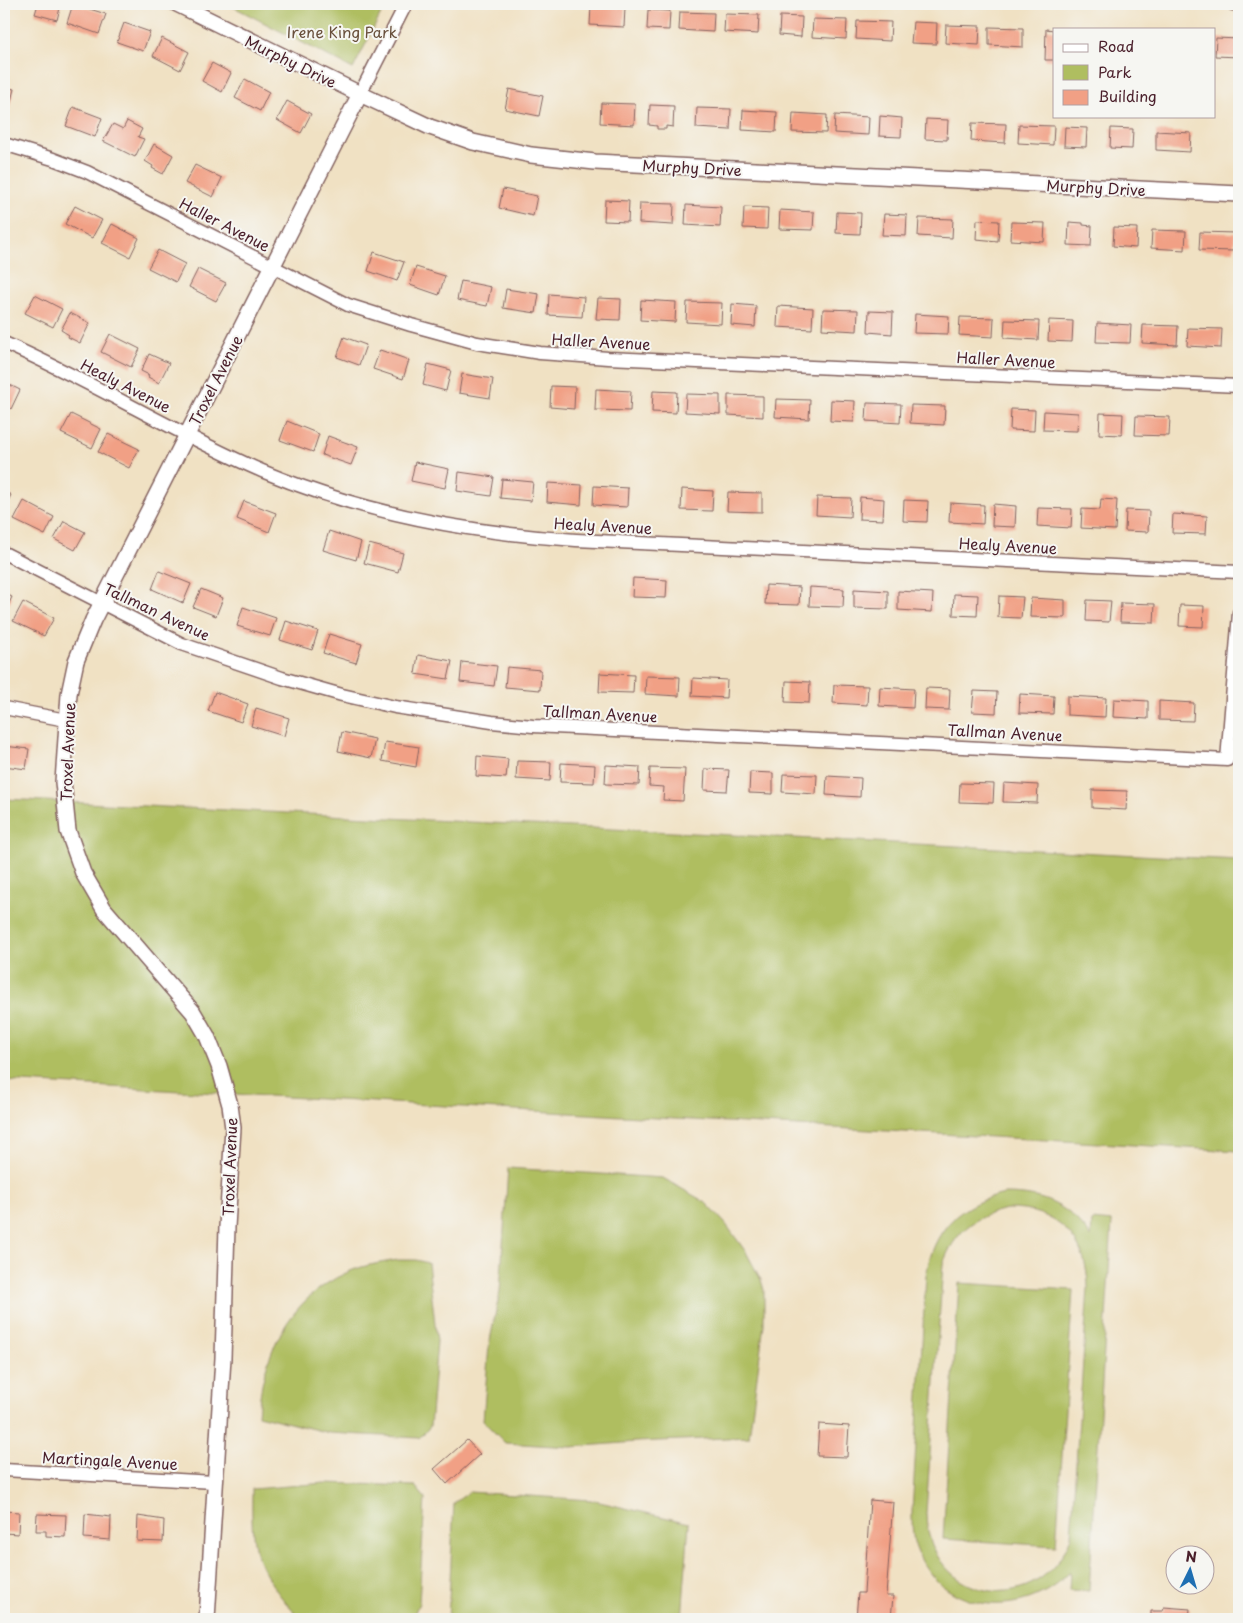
<svg xmlns="http://www.w3.org/2000/svg" width="1243" height="1623" font-family="'Playpen Sans',sans-serif">
<style>
.green{fill:#afbe60;stroke:#7c6e46;fill-rule:evenodd}
.building{fill:#f1a085}
.lines{fill:none;stroke-linecap:round;stroke-linejoin:round}
.minor-casing{stroke:#846360;stroke-width:15}
.tertiary-casing{stroke:#846360;stroke-width:18}
.minor{stroke:#fff;stroke-width:12}
.tertiary{stroke:#fff;stroke-width:15}
.labels{text-anchor:middle;dominant-baseline:central;stroke-width:4;stroke-linejoin:round;paint-order:stroke}
.park-label{font-size:15px;fill:#684f3b;stroke:#f6f6f2}
.street-label{font-size:15px;fill:#4a1f2b;stroke:#f6f6f2}
</style>
<rect width="100%" height="100%" fill="#f6f6f2"/>
<filter id="ink" filterUnits="userSpaceOnUse"><feTurbulence type="fractalNoise" baseFrequency=".02" numOctaves="2"/><feDisplacementMap in="SourceGraphic" scale="10" xChannelSelector="R" yChannelSelector="G"/><feConvolveMatrix kernelMatrix="1 2 1 2 8 2 1 2 1" color-interpolation-filters="sRGB"/></filter>
<filter id="wash" filterUnits="userSpaceOnUse"><feTurbulence type="fractalNoise" baseFrequency=".0096" numOctaves="4" result="noise"/><feDisplacementMap in="SourceGraphic" scale="20" xChannelSelector="R" yChannelSelector="G"/><feGaussianBlur stdDeviation="1.12" result="paint"/><feColorMatrix in="noise" values="0 0 0 0 0 0 0 0 0 0 0 0 0 0 0 0 0 1.4 0 .05"/><feComposite in="paint" operator="in"/></filter>
<g filter="url(#wash)">
<rect width="100%" height="100%" fill="#f0e1c3"/>
<!-- green -->
<path class="green" d="M 228,4 L 386,4 L 353,69 Z
M 4,799 L 1239,860 L 1239,1151 L 4,1081 Z
M 508,1168 L 663,1178 L 705,1202 L 725,1223 L 746,1252 L 761,1280 L 764,1290 L 764,1324 L 749,1437 L 636,1442 L 571,1447 L 505,1443 L 483,1421 L 489,1345 L 500,1291 Z
M 1005,1194 C 1043,1194 1069,1205 1091,1237 L 1092,1220 L 1112,1222 L 1089,1591 L 1069,1590 L 1070,1572 C 1023,1623 935,1614 914,1542 C 912,1532 912,1522 912,1512 L 926,1276 C 933,1230 959,1203 1005,1194 ZM 1007,1209 C 1056,1208 1088,1239 1088,1288 L 1071,1536 C 1042,1621 928,1604 926,1513 L 943,1264 C 954,1233 975,1215 1007,1209 Z
M 398,1260 L 416,1260 L 428,1263 L 437,1341 L 430,1427 L 419,1438 L 329,1433 L 258,1415 C 262,1354 289,1299 346,1273 C 362,1265 381,1263 398,1260 Z
M 959,1283 L 1073,1290 L 1056,1546 L 943,1539 Z
M 325,1483 L 415,1486 L 425,1498 L 419,1603 L 412,1619 L 300,1619 C 282,1599 261,1574 255,1547 C 251,1529 252,1508 252,1489 Z
M 469,1492 L 591,1500 L 689,1523 L 682,1619 L 448,1619 L 454,1503 Z"/>
<g id="blocks">
<!-- building -->
<path class="building" d="M 38,4 L 61,4 L 57,20 L 35,14 Z
M 73,4 L 106,14 L 99,34 L 67,23 Z
M 591,6 L 625,8 L 624,27 L 590,25 Z
M 648,10 L 670,11 L 669,30 L 647,29 Z
M 680,12 L 714,13 L 713,32 L 679,30 Z
M 725,14 L 759,15 L 758,34 L 724,32 Z
M 780,16 L 802,17 L 801,37 L 779,35 Z
M 813,19 L 847,20 L 846,39 L 812,37 Z
M 857,21 L 891,22 L 890,41 L 856,39 Z
M 913,22 L 937,23 L 936,44 L 911,43 Z
M 124,23 L 150,32 L 143,51 L 117,42 Z
M 946,25 L 980,26 L 979,45 L 945,43 Z
M 989,27 L 1023,28 L 1023,47 L 989,45 Z
M 1046,29 L 1054,30 L 1054,60 L 1045,60 Z
M 162,38 L 189,52 L 180,70 L 153,56 Z
M 1216,38 L 1239,39 L 1239,57 L 1215,56 Z
M 212,63 L 231,73 L 222,92 L 202,81 Z
M 245,79 L 269,92 L 260,111 L 235,98 Z
M 4,87 L 14,89 L 9,109 L 4,107 Z
M 509,89 L 543,96 L 539,116 L 505,109 Z
M 287,101 L 311,114 L 301,133 L 277,120 Z
M 601,103 L 635,104 L 634,125 L 600,123 Z
M 650,105 L 674,106 L 673,127 L 666,126 L 666,129 L 657,129 L 657,126 L 649,125 Z
M 73,107 L 102,118 L 95,137 L 66,126 Z
M 697,108 L 731,109 L 730,130 L 696,128 Z
M 743,110 L 777,112 L 776,132 L 742,130 Z
M 793,113 L 827,115 L 826,133 L 792,132 Z
M 835,115 L 869,117 L 868,135 L 834,133 Z
M 880,116 L 902,118 L 901,137 L 879,136 Z
M 926,119 L 948,120 L 947,140 L 925,139 Z
M 127,121 L 142,129 L 138,137 L 144,139 L 135,157 L 103,141 L 113,124 L 123,129 Z
M 972,123 L 1006,124 L 1005,143 L 971,141 Z
M 1019,125 L 1054,126 L 1053,145 L 1018,143 Z
M 1065,127 L 1087,128 L 1086,147 L 1064,146 Z
M 1111,128 L 1133,129 L 1132,149 L 1110,148 Z
M 1156,131 L 1191,133 L 1190,152 L 1156,150 Z
M 154,144 L 173,155 L 163,174 L 152,168 L 153,166 L 145,161 Z
M 195,165 L 222,178 L 213,197 L 185,183 Z
M 503,189 L 537,196 L 533,216 L 499,208 Z
M 605,200 L 629,201 L 628,222 L 604,221 Z
M 640,203 L 674,204 L 673,225 L 639,223 Z
M 686,205 L 721,207 L 720,227 L 685,225 Z
M 75,206 L 102,220 L 92,238 L 65,224 Z
M 744,207 L 768,208 L 767,229 L 743,228 Z
M 780,210 L 814,212 L 813,230 L 779,229 Z
M 837,212 L 861,213 L 860,234 L 836,233 Z
M 884,214 L 907,215 L 906,236 L 882,235 Z
M 919,218 L 953,219 L 952,238 L 918,236 Z
M 977,220 L 999,221 L 998,241 L 976,239 Z
M 1011,222 L 1045,223 L 1044,242 L 1010,240 Z
M 1069,222 L 1083,223 L 1083,225 L 1092,226 L 1091,246 L 1068,245 Z
M 112,224 L 139,238 L 130,257 L 102,243 Z
M 1114,227 L 1137,228 L 1136,248 L 1113,246 Z
M 1152,230 L 1186,231 L 1185,250 L 1151,248 Z
M 1200,232 L 1235,233 L 1234,251 L 1199,250 Z
M 158,250 L 185,264 L 176,282 L 148,268 Z
M 374,252 L 404,262 L 397,281 L 368,271 Z
M 416,267 L 445,276 L 439,295 L 410,285 Z
M 198,269 L 226,283 L 216,301 L 189,287 Z
M 461,281 L 491,287 L 487,306 L 457,300 Z
M 506,289 L 539,294 L 536,313 L 503,308 Z
M 549,294 L 584,297 L 582,317 L 548,315 Z
M 35,295 L 62,309 L 53,327 L 25,313 Z
M 598,298 L 621,299 L 620,320 L 596,319 Z
M 641,300 L 676,302 L 675,322 L 640,320 Z
M 687,302 L 722,303 L 721,324 L 686,322 Z
M 732,304 L 756,306 L 755,327 L 731,325 Z
M 778,306 L 813,308 L 812,329 L 777,327 Z
M 823,309 L 858,310 L 857,331 L 822,329 Z
M 869,311 L 893,312 L 892,334 L 868,332 Z
M 70,313 L 90,323 L 80,343 L 68,337 L 69,335 L 61,330 Z
M 915,314 L 949,316 L 948,334 L 914,333 Z
M 960,317 L 994,318 L 993,337 L 959,335 Z
M 1005,320 L 1039,321 L 1038,340 L 1004,338 Z
M 1049,320 L 1073,321 L 1072,342 L 1048,341 Z
M 1097,323 L 1131,325 L 1130,343 L 1096,342 Z
M 1143,325 L 1178,326 L 1177,345 L 1142,343 Z
M 1188,328 L 1222,329 L 1221,348 L 1187,346 Z
M 110,334 L 140,349 L 131,367 L 101,352 Z
M 344,337 L 366,345 L 359,365 L 337,357 Z
M 380,350 L 409,360 L 403,379 L 373,369 Z
M 149,354 L 169,363 L 159,383 L 148,377 L 149,375 L 141,371 Z
M 428,364 L 451,370 L 446,391 L 423,385 Z
M 462,374 L 493,379 L 490,398 L 459,393 Z
M 4,382 L 20,390 L 11,409 L 4,405 Z
M 551,386 L 575,387 L 574,409 L 550,407 Z
M 596,389 L 631,391 L 630,411 L 595,410 Z
M 653,391 L 677,392 L 676,413 L 652,412 Z
M 686,394 L 720,395 L 720,414 L 685,412 Z
M 728,395 L 763,396 L 763,417 L 728,415 Z
M 776,399 L 810,400 L 809,419 L 775,417 Z
M 831,400 L 855,401 L 854,422 L 830,421 Z
M 867,403 L 901,404 L 900,423 L 866,421 Z
M 911,405 L 945,406 L 944,425 L 910,423 Z
M 1011,409 L 1035,410 L 1034,431 L 1010,430 Z
M 1044,411 L 1078,413 L 1077,431 L 1043,430 Z
M 1100,413 L 1123,414 L 1122,435 L 1099,434 Z
M 71,414 L 101,429 L 92,448 L 61,433 Z
M 1136,416 L 1170,417 L 1169,436 L 1135,435 Z
M 287,421 L 319,434 L 313,452 L 280,440 Z
M 108,434 L 139,449 L 129,468 L 98,452 Z
M 328,436 L 358,447 L 351,465 L 322,455 Z
M 415,462 L 449,469 L 445,488 L 411,481 Z
M 459,472 L 494,477 L 491,496 L 457,491 Z
M 502,479 L 533,482 L 531,501 L 500,498 Z
M 548,483 L 582,485 L 581,505 L 547,502 Z
M 594,486 L 628,488 L 627,507 L 593,505 Z
M 682,489 L 713,491 L 712,511 L 681,510 Z
M 4,491 L 11,495 L 4,509 Z
M 728,492 L 762,493 L 762,512 L 727,511 Z
M 817,497 L 851,498 L 850,517 L 816,515 Z
M 860,497 L 884,499 L 883,520 L 859,519 Z
M 1101,499 L 1117,500 L 1115,530 L 1081,528 L 1082,509 L 1100,510 Z
M 904,500 L 928,501 L 927,522 L 903,521 Z
M 24,501 L 54,517 L 45,535 L 14,520 Z
M 244,501 L 276,513 L 269,532 L 237,519 Z
M 950,503 L 984,505 L 983,524 L 949,522 Z
M 993,504 L 1016,506 L 1015,527 L 992,526 Z
M 1038,508 L 1072,509 L 1071,528 L 1037,526 Z
M 1126,510 L 1149,511 L 1148,532 L 1125,531 Z
M 1173,514 L 1207,516 L 1206,534 L 1172,533 Z
M 64,521 L 85,532 L 75,550 L 54,539 Z
M 329,531 L 361,542 L 356,560 L 323,550 Z
M 369,544 L 403,553 L 398,572 L 364,563 Z
M 159,571 L 191,584 L 183,603 L 152,589 Z
M 633,578 L 667,580 L 666,598 L 632,597 Z
M 766,585 L 800,587 L 799,605 L 765,604 Z
M 810,587 L 844,589 L 843,607 L 809,606 Z
M 201,589 L 223,598 L 216,616 L 193,607 Z
M 854,589 L 888,591 L 888,609 L 854,608 Z
M 898,591 L 933,593 L 932,612 L 898,610 Z
M 4,593 L 12,597 L 4,614 Z
M 954,594 L 978,595 L 977,616 L 953,615 Z
M 999,596 L 1023,597 L 1021,618 L 998,617 Z
M 1031,598 L 1065,600 L 1065,618 L 1030,617 Z
M 1087,600 L 1111,601 L 1109,622 L 1086,621 Z
M 23,602 L 54,618 L 44,636 L 13,621 Z
M 1121,603 L 1155,604 L 1154,623 L 1120,622 Z
M 1180,605 L 1204,606 L 1203,627 L 1179,626 Z
M 243,607 L 276,618 L 270,636 L 237,626 Z
M 286,621 L 318,631 L 312,650 L 280,640 Z
M 329,634 L 362,644 L 356,663 L 323,653 Z
M 418,655 L 452,661 L 448,679 L 415,674 Z
M 462,662 L 497,666 L 494,686 L 460,682 Z
M 507,667 L 541,670 L 540,690 L 505,687 Z
M 600,673 L 634,675 L 633,693 L 599,692 Z
M 646,676 L 680,677 L 679,696 L 645,694 Z
M 693,678 L 727,680 L 726,698 L 692,696 Z
M 786,681 L 810,682 L 809,703 L 785,702 Z
M 834,685 L 868,686 L 867,705 L 833,703 Z
M 880,687 L 914,689 L 913,708 L 879,706 Z
M 926,688 L 950,689 L 949,710 L 925,709 Z
M 974,691 L 997,692 L 996,713 L 972,712 Z
M 215,692 L 248,704 L 241,722 L 208,711 Z
M 1020,694 L 1054,696 L 1053,714 L 1019,713 Z
M 1067,696 L 1106,698 L 1105,717 L 1067,715 Z
M 1114,699 L 1148,701 L 1148,719 L 1113,717 Z
M 1159,701 L 1194,703 L 1193,721 L 1159,720 Z
M 256,708 L 289,718 L 284,736 L 251,726 Z
M 342,732 L 375,739 L 371,758 L 338,751 Z
M 385,742 L 419,747 L 416,767 L 382,761 Z
M 4,746 L 29,749 L 26,769 L 4,766 Z
M 477,756 L 508,759 L 506,778 L 476,776 Z
M 517,761 L 551,762 L 550,781 L 516,779 Z
M 561,763 L 595,765 L 594,783 L 560,782 Z
M 606,765 L 640,767 L 639,785 L 605,784 Z
M 650,768 L 685,769 L 683,801 L 663,800 L 664,787 L 649,786 Z
M 705,769 L 729,770 L 727,791 L 704,790 Z
M 750,772 L 773,773 L 773,794 L 749,793 Z
M 783,774 L 817,775 L 816,794 L 782,792 Z
M 827,776 L 861,778 L 860,797 L 826,795 Z
M 960,783 L 994,784 L 993,803 L 959,802 Z
M 1004,783 L 1038,785 L 1037,803 L 1003,802 Z
M 1092,790 L 1127,791 L 1126,810 L 1092,808 Z
M 819,1424 L 849,1426 L 847,1457 L 817,1456 Z
M 467,1440 L 480,1454 L 447,1484 L 434,1469 Z
M 870,1500 L 893,1502 L 886,1596 L 893,1596 L 891,1619 L 856,1619 L 858,1593 L 864,1593 Z
M 4,1511 L 19,1512 L 18,1534 L 4,1533 Z
M 37,1514 L 66,1515 L 65,1537 L 46,1536 L 46,1531 L 36,1531 Z
M 85,1514 L 111,1517 L 110,1540 L 84,1538 Z
M 138,1516 L 164,1520 L 163,1542 L 137,1541 Z
M 1164,1607 L 1190,1609 L 1189,1619 L 1151,1619 L 1151,1611 L 1163,1611 Z"/>
</g>
</g>
<g filter="url(#ink)">
<use href="#blocks" fill-opacity="0" stroke="#846360" stroke-width="1"/>
<g class="lines">
<!-- minor casing -->
<g class="minor-casing">
<path id="minor" d="M 1233,4 L 1239,4
M 360,94 L 406,4
M 4,144 L 53,159 L 87,172 L 348,305 L 411,325 L 477,343 L 540,353 L 608,358 L 1239,386
M 4,343 C 92,381 174,433 262,471 C 362,513 468,533 576,540 L 1239,572
M 4,553 L 182,644 L 282,678 L 342,695 L 395,707 L 492,722 L 533,726 L 1227,760 L 1239,613
M 4,708 L 66,720
M 4,1470 L 214,1482"/>
</g>
<!-- tertiary casing -->
<g class="tertiary-casing">
<path id="tertiary" d="M 177,4 L 360,94 L 430,127 L 473,142 L 531,155 L 595,162 L 1239,194
M 207,1619 L 223,1358 L 227,1227 L 233,1128 L 230,1105 L 219,1066 L 207,1036 L 193,1012 L 104,909 L 83,873 L 68,831 L 63,782 L 69,694 L 76,661 L 93,620 L 360,94"/>
</g>
<!-- minor -->
<use href="#minor" class="minor"/>
<!-- tertiary -->
<use href="#tertiary" class="tertiary"/>
</g>
</g>
<g class="labels">
<!-- park labels -->
<g class="park-label">
<text x="342" y="31">Irene King Park</text>
</g>
<!-- street labels -->
<g class="street-label">
<text transform="translate(291 61) rotate(26)">Murphy Drive</text>
<text transform="translate(692 167) rotate(3)">Murphy Drive</text>
<text transform="translate(1096 187) rotate(3)">Murphy Drive</text>
<text transform="translate(225 224) rotate(27)">Haller Avenue</text>
<text transform="translate(601 341) rotate(3)">Haller Avenue</text>
<text transform="translate(1006 359) rotate(3)">Haller Avenue</text>
<text transform="translate(215 380) rotate(-63)">Troxel Avenue</text>
<text transform="translate(126 385) rotate(27)">Healy Avenue</text>
<text transform="translate(603 525) rotate(3)">Healy Avenue</text>
<text transform="translate(1008 545) rotate(3)">Healy Avenue</text>
<text transform="translate(157 611) rotate(25)">Tallman Avenue</text>
<text transform="translate(600 713) rotate(3)">Tallman Avenue</text>
<text transform="translate(1005 732) rotate(3)">Tallman Avenue</text>
<text transform="translate(67 752) rotate(-88)">Troxel Avenue</text>
<text transform="translate(229 1167) rotate(-88)">Troxel Avenue</text>
<text transform="translate(110 1460) rotate(3)">Martingale Avenue</text>
</g>
</g>
<!-- margin -->
<rect width="1243" height="1623" fill="none" stroke="#f6f6f2" stroke-width="20"/>
<!-- legend -->
<rect x="1053" y="28" width="162" height="90" fill="#f6f6f2" stroke="#b1a0a2"/>
<rect x="1063" y="44" width="25" height="8" fill="#ffffff" stroke="#b1a0a2"/>
<text x="1098" y="52" font-size="15" fill="#4a1f2b">Road</text>
<rect x="1063" y="65" width="25" height="15" fill="#afbe60" stroke="#b1a0a2"/>
<text x="1098" y="78" font-size="15" fill="#4a1f2b">Park</text>
<rect x="1063" y="90" width="25" height="15" fill="#f1a085" stroke="#b1a0a2"/>
<text x="1098" y="102" font-size="15" fill="#4a1f2b">Building</text>
<!-- north arrow -->
<g transform="translate(1190 1570) rotate(5)"><circle r="24" fill="#f6f6f2" stroke="#b1a0a2"/>
<path d="M0-4L9 19L0 12L-9 19Z" fill="#1f6fb2"/>
<text y="-8" font-size="14" font-weight="bold" text-anchor="middle" fill="#4a1f2b">N</text>
</g>
</svg>
